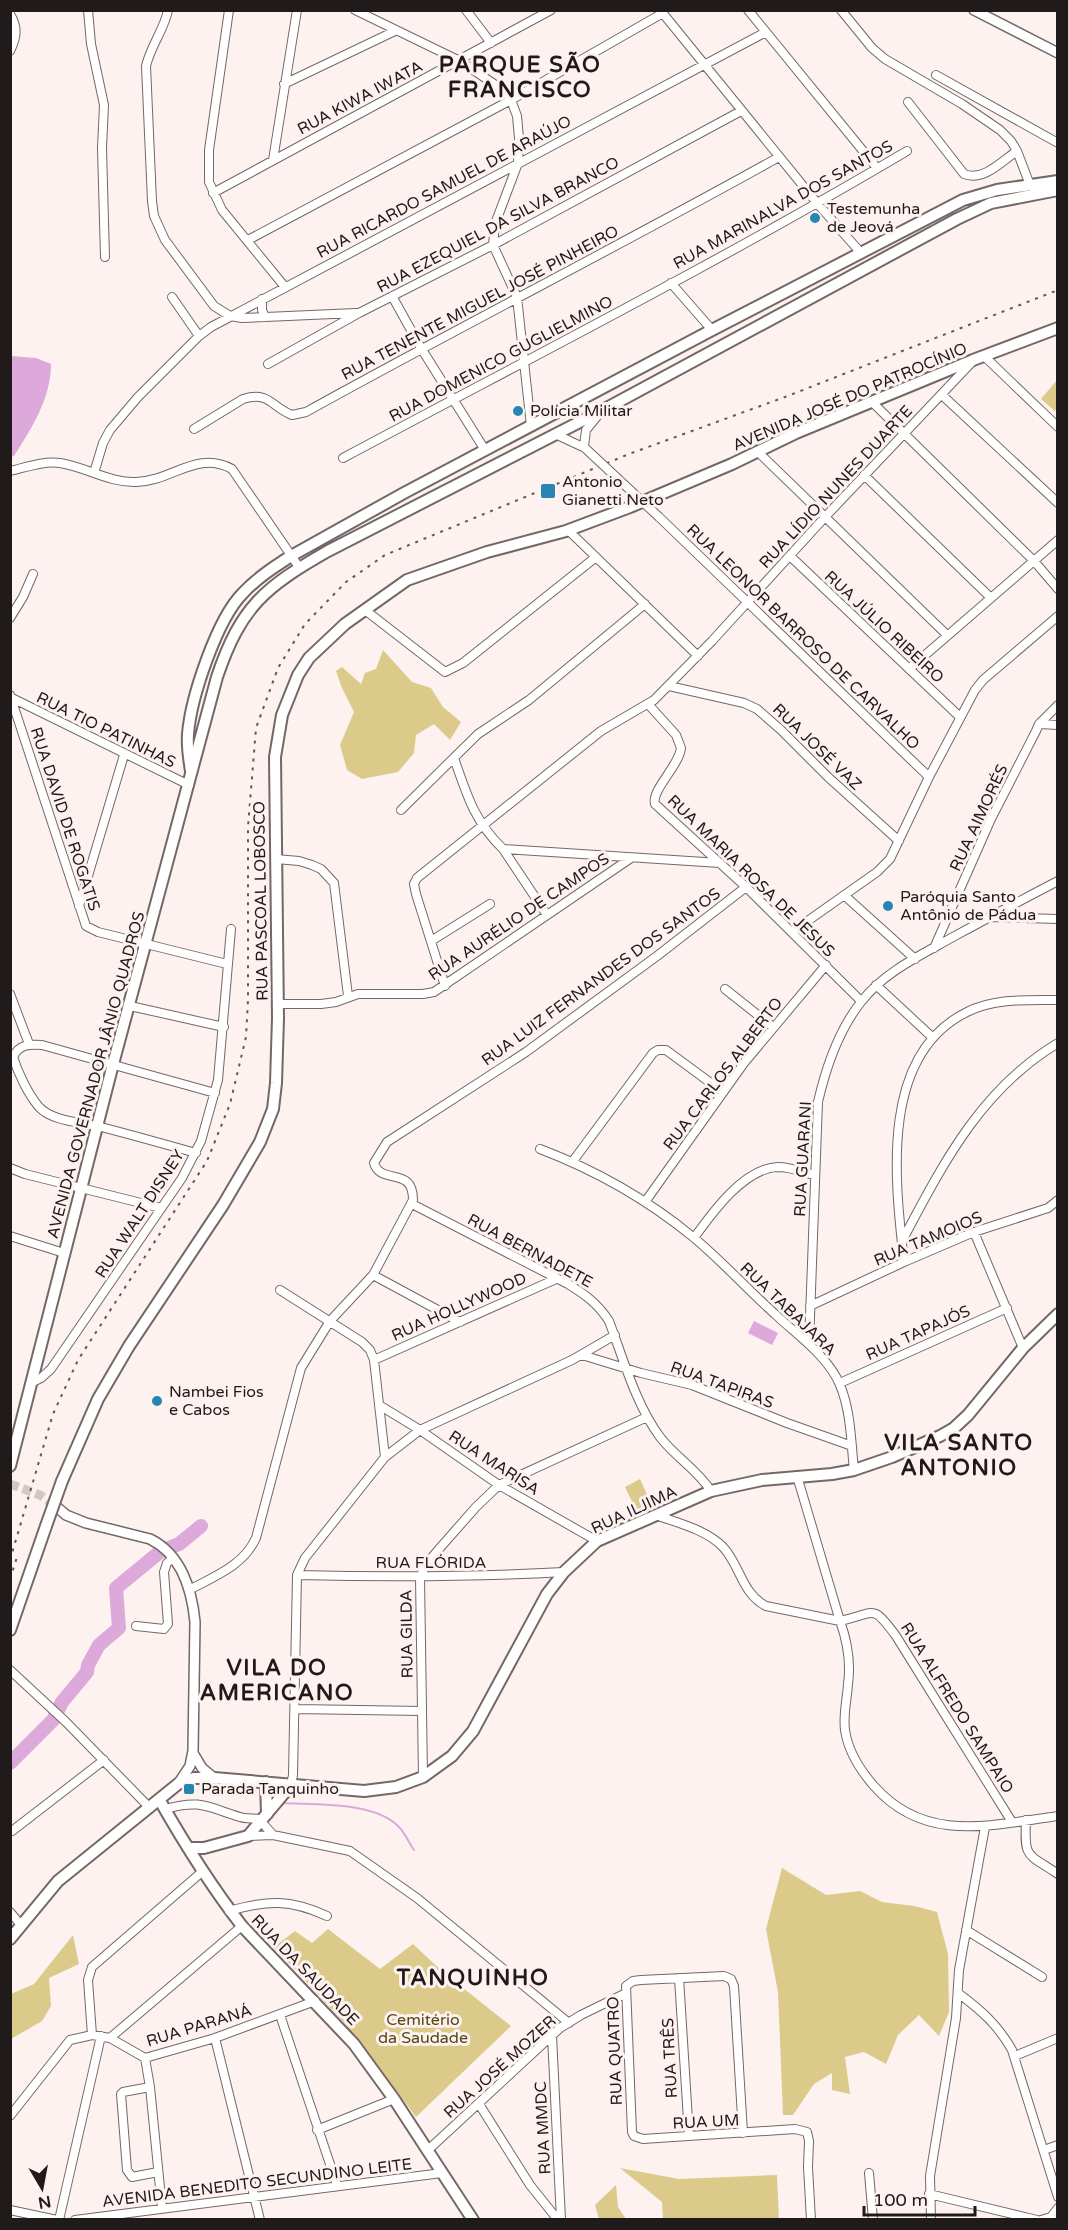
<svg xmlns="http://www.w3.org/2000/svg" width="1068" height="2230" font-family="'Varela Round',sans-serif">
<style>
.green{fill:#dcca8b}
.water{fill:#dda9da}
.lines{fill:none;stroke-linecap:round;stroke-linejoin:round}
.stream{stroke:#dda9da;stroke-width:2}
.river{stroke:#dda9da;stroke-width:14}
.tertiary-tunnel{stroke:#d2c7c5;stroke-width:9;stroke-dasharray:9 4.5;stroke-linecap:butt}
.minor-casing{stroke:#746866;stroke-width:10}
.tertiary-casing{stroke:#746866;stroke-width:12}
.secondary-casing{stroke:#746866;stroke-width:14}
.minor{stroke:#fff;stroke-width:8}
.tertiary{stroke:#fff;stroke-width:9}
.secondary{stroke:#fff;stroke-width:10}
.rail{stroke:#5f5857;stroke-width:2;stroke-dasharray:3 6;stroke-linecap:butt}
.minor-bridge-casing{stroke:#746866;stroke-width:10;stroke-linecap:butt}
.secondary-bridge-casing{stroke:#746866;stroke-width:14;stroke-linecap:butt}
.minor-bridge{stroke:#fff;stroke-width:8}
.secondary-bridge{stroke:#fff;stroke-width:10}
.poi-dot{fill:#2786b1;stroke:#fef2f0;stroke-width:2}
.labels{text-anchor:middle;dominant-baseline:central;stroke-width:6;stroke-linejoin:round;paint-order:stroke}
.street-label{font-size:16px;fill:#201b1a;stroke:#fef2f0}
.poi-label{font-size:16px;fill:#201b1a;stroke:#fef2f0;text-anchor:start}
.park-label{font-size:16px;fill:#544713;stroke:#fef2f0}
.district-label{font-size:22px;font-weight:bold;letter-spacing:1.5px;fill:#201b1a;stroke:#fef2f0}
</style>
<rect width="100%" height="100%" fill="#fef2f0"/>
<!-- green -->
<path class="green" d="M 1057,380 L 1057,408 L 1055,411 L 1041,399 Z
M 383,650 L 412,682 L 431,688 L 443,707 L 461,722 L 450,740 L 434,724 L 416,735 L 414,753 L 398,772 L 362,779 L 347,770 L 340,745 L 354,712 L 342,688 L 336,671 L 342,667 L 361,684 L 365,673 L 376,669 Z
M 640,1479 L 651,1503 L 636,1510 L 625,1487 Z
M 782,1868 L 826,1895 L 860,1891 L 882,1902 L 914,1906 L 937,1912 L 948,1954 L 949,2012 L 939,2036 L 919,2015 L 898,2035 L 886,2064 L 864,2052 L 845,2057 L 850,2094 L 832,2090 L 832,2073 L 814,2084 L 793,2115 L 783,2115 L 778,1992 L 766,1929 Z
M 328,1929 L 380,1969 L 413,1944 L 444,1973 L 511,2026 L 416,2117 L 346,2025 L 274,1947 L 295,1931 L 312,1943 Z
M 73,1935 L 79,1964 L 49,1978 L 51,2006 L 42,2021 L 11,2039 L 11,1994 L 34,1984 Z
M 620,2168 L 679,2179 L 777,2175 L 779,2219 L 663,2219 L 662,2202 Z
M 616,2185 L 618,2207 L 626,2219 L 599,2219 L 595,2205 Z"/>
<!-- water -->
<path class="water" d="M 11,356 L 36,358 L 51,364 C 51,398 32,428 14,456 L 11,457 Z
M 754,1321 L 778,1333 L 772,1345 L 748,1333 Z"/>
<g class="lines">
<!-- stream -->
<path class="stream" d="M 282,1803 C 315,1805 375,1801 399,1827 C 405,1833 409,1843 414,1850"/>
<!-- river -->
<path class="river" d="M 10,1763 L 53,1720 L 62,1702 L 87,1672 L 88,1665 L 99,1645 L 119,1628 L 116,1588 L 161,1551 L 179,1544 L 201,1526"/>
<!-- tertiary-tunnel -->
<path class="tertiary-tunnel" d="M 10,1484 L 40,1495 L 58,1508"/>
<!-- minor casing -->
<g class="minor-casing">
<path id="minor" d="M 88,10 L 91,44 L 104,105 L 102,148 L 105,257
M 168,10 C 165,28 151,45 146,66 L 152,201 L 154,216 L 165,240 L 214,306 L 230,316 L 242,318 L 356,313
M 229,10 L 209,150 L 209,182 L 222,210 L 285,287
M 355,10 L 460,61 L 503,90 L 511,100 L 517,116 L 519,138 L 518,163 L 495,224 L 493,245 L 517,297 L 531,426
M 466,10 L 491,43
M 748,10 L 877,168
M 841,10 L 872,48 L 885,59 L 962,104 L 1000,130 L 1011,141 L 1017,151 L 1030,185
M 661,11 L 817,203 L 861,253
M 10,14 C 18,27 17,37 10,51
M 936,75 L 1058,143
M 284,84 L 395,31
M 908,102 L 964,174 C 983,182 1002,161 1017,151
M 273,160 L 297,10
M 213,193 L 551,10
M 248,240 L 511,100 L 663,13
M 671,283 L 712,330
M 392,296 L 421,348 L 485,450
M 172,297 L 199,336
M 262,299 L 262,310 L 265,317
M 984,356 L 1058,427
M 268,364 L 359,313 L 493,245 L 741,111
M 942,395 L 1058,503
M 872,402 L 1034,561 L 1058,589
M 194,429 L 243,399 C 270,391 271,407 292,415 L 306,412 C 463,325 623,244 779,157
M 555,434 L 585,448
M 584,446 L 586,430 L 599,414
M 758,452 L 947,635
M 343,458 C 532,357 723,260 907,151
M 10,471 C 27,467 43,461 60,463 C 86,467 110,483 136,482 C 172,481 197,450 232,469 L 299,567
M 94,473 L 103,443 L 110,430 L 138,397 L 199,336 L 211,327 L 766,32
M 864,475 L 990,597
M 659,517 L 929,777
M 568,530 L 698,656
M 790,556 L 960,717
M 365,610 L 445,672 L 463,663 L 596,557
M 10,618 L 23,597 L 33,574
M 909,669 L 1058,540
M 669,686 L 744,703 L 757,709 L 781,730 L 828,777 L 899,841
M 10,695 L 86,926 L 98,932 L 227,964
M 12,698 L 189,785
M 648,704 L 676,735 L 681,748 C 679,766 651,790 655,804 L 746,887 L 861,1001
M 1039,724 L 1058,725
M 454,758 C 467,795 474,821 503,849 L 720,863
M 401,810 L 478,734 L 529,700 L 645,604
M 503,849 L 547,915
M 276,859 L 299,861 L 312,865 L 321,869 L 334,883 L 348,996
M 844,895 L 915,959
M 79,906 L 124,755
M 991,917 L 1058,919
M 792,932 L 877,872 L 890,859 L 929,777 L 975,690 L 983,680 L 1058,616
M 431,941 L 490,904
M 934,948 L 991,819 L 1036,731 L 1039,724 L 1058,705
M 876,985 L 932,1037
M 445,986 L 416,894 L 414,884 L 417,878 L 601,731 L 654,700 L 712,641 L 825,517 L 972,362
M 725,989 L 773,1027
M 10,994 L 29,1044
M 278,1004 L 321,1004 L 336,1002 L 358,994 L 423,994 L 434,992 L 631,858
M 130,1006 L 224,1027
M 540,1149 C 595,1170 648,1200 693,1237 C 722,1261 748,1290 776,1315 C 798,1336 828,1356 840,1385 C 851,1411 851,1442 854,1470
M 196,1153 C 164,1144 132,1135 101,1127 C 82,1122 53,1122 39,1107 C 28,1094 18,1073 13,1057 C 19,1044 30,1044 42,1045 L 215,1093
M 573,1161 L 653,1053 L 658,1050 L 666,1050 L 723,1092
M 10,1168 L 25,1174 L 161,1208
M 645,1202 L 744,1063 L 826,965
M 412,1204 L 568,1284 C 586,1295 598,1304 609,1321 C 623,1358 636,1405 660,1437 C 675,1457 697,1469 711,1491
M 974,1232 L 1023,1348
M 10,1236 L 64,1253
M 694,1238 C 712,1213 744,1168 778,1167 C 790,1167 803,1172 814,1175
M 902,1241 C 943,1164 980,1090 1058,1043
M 904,1262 C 895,1181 879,1055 967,1012 C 994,998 1028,1000 1058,1000
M 373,1275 L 460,1322
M 280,1290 L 362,1342 L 370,1350 L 374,1360 L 385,1457
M 810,1306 L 904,1262 L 974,1232 L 1048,1208 L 1058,1200
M 809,1344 L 818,1102 C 826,1067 838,1031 861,1002 C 884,972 921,955 953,937 C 988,918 1023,899 1058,881
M 582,1355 L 641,1373 L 692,1385 L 787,1423 L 852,1446
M 374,1360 L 556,1279
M 33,1382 L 41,1378 L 51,1369 L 182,1178 L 201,1141 L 218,1080 L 231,929
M 840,1383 L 1007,1308
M 379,1405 L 420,1430 L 499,1485 L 597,1541
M 797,1476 L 840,1621 C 876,1613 872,1603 896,1636 L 1012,1822
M 656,1515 C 678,1523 707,1530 723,1547 C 740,1565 742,1594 766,1606 L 840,1621 C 848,1643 851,1662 848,1684 C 847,1700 843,1714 845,1730 C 848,1751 860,1770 874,1786 C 925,1844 991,1825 1058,1816
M 297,1575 C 387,1577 475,1577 564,1572
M 189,1590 C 215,1576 243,1566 256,1538 L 301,1368 L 330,1321 L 373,1275 L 413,1200 C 413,1165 381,1186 374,1163 L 387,1142 L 526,1052 L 657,956 L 746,887
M 136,1626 L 164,1629 L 168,1624 L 164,1572 L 167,1563 L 173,1558
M 10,1670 L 66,1722 L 149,1807
M 296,1709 L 422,1711
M 423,1777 L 420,1577 L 427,1563 L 439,1549 L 476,1507 L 499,1485 L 647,1417
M 291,1785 L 293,1775 L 297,1575 L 305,1558 L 385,1457 L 420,1430 L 572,1360 L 615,1335
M 165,1809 C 201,1799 207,1807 240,1817 C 246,1819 253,1818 259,1819 L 273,1835
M 1026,1820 C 1024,1859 1027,1853 1058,1874
M 12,1831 L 104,1760
M 248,1836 L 273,1835 L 350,1851 L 417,1898 L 569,2023
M 229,1911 C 268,1900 290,1899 327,1916
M 10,1912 L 21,1925
M 966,1930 L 1042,1977
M 679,1978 L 689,2136
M 958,1993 C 981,2010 998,2025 1012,2050 L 1058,2197
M 280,2015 L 337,2185
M 92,2035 L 88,1980 L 92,1967 L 203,1871
M 552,2036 L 561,2220
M 110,2038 L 242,1926
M 215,2038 L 260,2220
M 1015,2056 L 1058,2038
M 145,2058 L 150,2087 L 162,2208
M 150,2087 L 123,2092 L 121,2094 L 127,2170 L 132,2177 L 158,2172
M 479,2104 L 530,2185 L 558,2220
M 10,2116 L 70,2040 L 92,2035 L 110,2038 L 145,2058 L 215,2038 L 315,2001
M 317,2130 L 394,2099
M 743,2133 L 734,1986 L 731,1979 L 724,1976 L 641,1980 L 633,1981 L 626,1986 L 632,2132 L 634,2136 L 643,2139 L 795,2129 L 807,2132 L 809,2141 L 808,2167 L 811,2220
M 428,2150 L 560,2028 L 581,2015 L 626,1993
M 1044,2150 L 1058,2145
M 869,2173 L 873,2220
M 929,2194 L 1037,2220
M 10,2210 L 57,2220
M 59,2220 L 101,2036
M 75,2220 L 442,2173
M 931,2220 L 930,2176 L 956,2018 L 959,1970 L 985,1827
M 1041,2220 L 1051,2217 L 1058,2208"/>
</g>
<!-- tertiary casing -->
<g class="tertiary-casing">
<path id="tertiary" d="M 974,10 L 1058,53
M 58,1508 L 66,1515 L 86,1523 L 150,1539 C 181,1554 192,1590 195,1622 L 193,1751 L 190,1766 L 178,1784
M 193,1753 L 202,1768 L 214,1778"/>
</g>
<!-- secondary casing -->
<g class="secondary-casing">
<path id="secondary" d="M 191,771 C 189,759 187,746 188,734 C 191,697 217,619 243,593 C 257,578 274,567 291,556 L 404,493 L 712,330 L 963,200 L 997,190 L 1058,181
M 10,1466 L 113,1064 L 217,677 C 241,606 265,587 328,551 L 603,410 L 957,219 L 991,203 L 1058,190
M 62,1481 L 98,1399 L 129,1346 L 223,1205 L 260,1142 L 273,1109 L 276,1083 L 278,1018 L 275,757 L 282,715 L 298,675 L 309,658 L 345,624 L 407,580 L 487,552 L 566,531 L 630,507 L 732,464 L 796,433 L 973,360 L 1058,328
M 10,1630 L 46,1526
M 266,1782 L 267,1814
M 159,1799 C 184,1843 211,1886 242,1926 L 354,2044 L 394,2099 L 473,2220
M 188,1848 L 204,1848 L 248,1836 L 291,1785
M 10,1939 L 58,1881 L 178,1784 L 194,1778 L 214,1778 L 364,1791 L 396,1787 L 423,1777 L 452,1756 L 473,1731 L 547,1594 L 564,1572 L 597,1541 L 711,1491 L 762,1480 L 832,1474 L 854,1470 L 892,1457 L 940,1436 L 954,1428 L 968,1415 L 1023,1348 L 1058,1314"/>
</g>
<!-- minor -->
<use href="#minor" class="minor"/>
<!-- tertiary -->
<use href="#tertiary" class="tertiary"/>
<!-- secondary -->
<use href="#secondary" class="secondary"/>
<!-- rail -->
<path class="rail" d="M 10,1560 L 53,1414 L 78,1360 L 207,1161 L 230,1104 L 246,1037 L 248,1000 L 248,827 L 256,728 L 278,668 L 305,624 L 346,582 L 385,555 L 629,454 L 785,397 L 1058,290
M 10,1579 L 18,1554"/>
<!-- minor-bridge casing -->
<g class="minor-bridge-casing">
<path id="minor-bridge" d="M 586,449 L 659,517"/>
</g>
<!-- secondary-bridge casing -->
<g class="secondary-bridge-casing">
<path id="secondary-bridge" d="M 46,1526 L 62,1481"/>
</g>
<!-- minor-bridge -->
<use href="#minor-bridge" class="minor-bridge"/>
<!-- secondary-bridge -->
<use href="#secondary-bridge" class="secondary-bridge"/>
</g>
<!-- markers -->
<g class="poi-dot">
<circle cx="815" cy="218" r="6"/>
<circle cx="518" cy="411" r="6"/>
<rect x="540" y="483" width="16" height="16" rx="3"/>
<circle cx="888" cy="906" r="6"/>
<circle cx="157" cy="1401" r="6"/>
<rect x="183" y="1783" width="12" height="12" rx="3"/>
</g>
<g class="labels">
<!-- street labels -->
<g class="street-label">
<text transform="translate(360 98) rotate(-28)">RUA KIWA IWATA</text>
<text transform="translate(444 187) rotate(-28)">RUA RICARDO SAMUEL DE ARAÚJO</text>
<text transform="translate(783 205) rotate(-29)">RUA MARINALVA DOS SANTOS</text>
<text transform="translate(498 225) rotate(-28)">RUA EZEQUIEL DA SILVA BRANCO</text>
<text transform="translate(480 303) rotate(-28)">RUA TENENTE MIGUEL JOSÉ PINHEIRO</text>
<text transform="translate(501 359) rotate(-28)">RUA DOMENICO GUGLIELMINO</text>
<text transform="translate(850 397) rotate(-23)">AVENIDA JOSÉ DO PATROCÍNIO</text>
<text transform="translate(836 487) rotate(-47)">RUA LÍDIO NUNES DUARTE</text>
<text transform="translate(884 627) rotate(43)">RUA JÚLIO RIBEIRO</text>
<text transform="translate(803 637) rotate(44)">RUA LEONOR BARROSO DE CARVALHO</text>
<text transform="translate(106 730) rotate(26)">RUA TIO PATINHAS</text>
<text transform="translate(817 747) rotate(44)">RUA JOSÉ VAZ</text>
<text transform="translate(979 818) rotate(-65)">RUA AIMORÉS</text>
<text transform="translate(65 819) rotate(72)">RUA DAVID DE ROGATIS</text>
<text transform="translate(751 876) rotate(44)">RUA MARIA ROSA DE JESUS</text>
<text transform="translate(261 901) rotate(-91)">RUA PASCOAL LOBOSCO</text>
<text transform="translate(519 917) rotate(-34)">RUA AURÉLIO DE CAMPOS</text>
<text transform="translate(601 977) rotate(-36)">RUA LUIZ FERNANDES DOS SANTOS</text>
<text transform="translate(723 1074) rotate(-53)">RUA CARLOS ALBERTO</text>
<text transform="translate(96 1075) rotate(-75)">AVENIDA GOVERNADOR JÂNIO QUADROS</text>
<text transform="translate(803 1159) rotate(-87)">RUA GUARANI</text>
<text transform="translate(140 1214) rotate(-57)">RUA WALT DISNEY</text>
<text transform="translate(928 1239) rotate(-23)">RUA TAMOIOS</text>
<text transform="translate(530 1251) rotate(28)">RUA BERNADETE</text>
<text transform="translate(459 1307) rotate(-24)">RUA HOLLYWOOD</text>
<text transform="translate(788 1309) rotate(44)">RUA TABAJARA</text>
<text transform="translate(918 1333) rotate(-24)">RUA TAPAJÓS</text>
<text transform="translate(722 1385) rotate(20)">RUA TAPIRAS</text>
<text transform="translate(494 1463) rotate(33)">RUA MARISA</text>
<text transform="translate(634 1510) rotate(-25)">RUA ILJIMA</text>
<text x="431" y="1563">RUA FLÓRIDA</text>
<text transform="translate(407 1634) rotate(-91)">RUA GILDA</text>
<text transform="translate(957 1708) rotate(58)">RUA ALFREDO SAMPAIO</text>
<text transform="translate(305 1970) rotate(46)">RUA DA SAUDADE</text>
<text transform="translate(199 2026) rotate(-17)">RUA PARANÁ</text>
<text transform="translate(615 2051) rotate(-92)">RUA QUATRO</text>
<text transform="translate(670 2058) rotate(-93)">RUA TRÊS</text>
<text transform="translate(500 2067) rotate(-42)">RUA JOSÉ MOZER</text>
<text transform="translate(706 2122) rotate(-3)">RUA UM</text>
<text transform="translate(543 2128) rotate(-93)">RUA MMDC</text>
<text transform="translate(257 2183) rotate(-7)">AVENIDA BENEDITO SECUNDINO LEITE</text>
</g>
<!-- poi labels -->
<g class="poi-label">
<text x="827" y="209">Testemunha<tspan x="827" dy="18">de Jeová</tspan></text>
<text x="530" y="411">Polícia Militar</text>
<text x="562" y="482">Antonio<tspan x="562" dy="18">Gianetti Neto</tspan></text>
<text x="900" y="897">Paróquia Santo<tspan x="900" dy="18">Antônio de Pádua</tspan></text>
<text x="169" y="1392">Nambei Fios<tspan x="169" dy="18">e Cabos</tspan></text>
<text x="201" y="1789">Parada Tanquinho</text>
</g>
<!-- park labels -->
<g class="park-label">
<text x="423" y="2020">Cemitério<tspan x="423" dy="18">da Saudade</tspan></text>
</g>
<!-- district labels -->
<g class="district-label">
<text x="520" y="65">PARQUE SÃO<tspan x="520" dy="25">FRANCISCO</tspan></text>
<text x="959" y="1443">VILA SANTO<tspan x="959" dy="25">ANTONIO</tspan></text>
<text x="277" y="1668">VILA DO<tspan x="277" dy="25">AMERICANO</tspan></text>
<text x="473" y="1978">TANQUINHO</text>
</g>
</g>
<!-- border -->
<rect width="1068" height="2230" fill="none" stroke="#201b1a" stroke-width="24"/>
<!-- north arrow -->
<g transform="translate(42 2188) rotate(170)" stroke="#fef2f0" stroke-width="4.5" paint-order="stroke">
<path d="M0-4.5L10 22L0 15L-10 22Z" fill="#201b1a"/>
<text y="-9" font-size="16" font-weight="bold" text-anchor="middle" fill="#201b1a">N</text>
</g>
<!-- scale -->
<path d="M864 2206v9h111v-9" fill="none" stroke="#201b1a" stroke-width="3"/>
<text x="873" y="2206" font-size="18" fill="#201b1a" stroke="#fef2f0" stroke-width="4.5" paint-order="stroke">100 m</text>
</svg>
